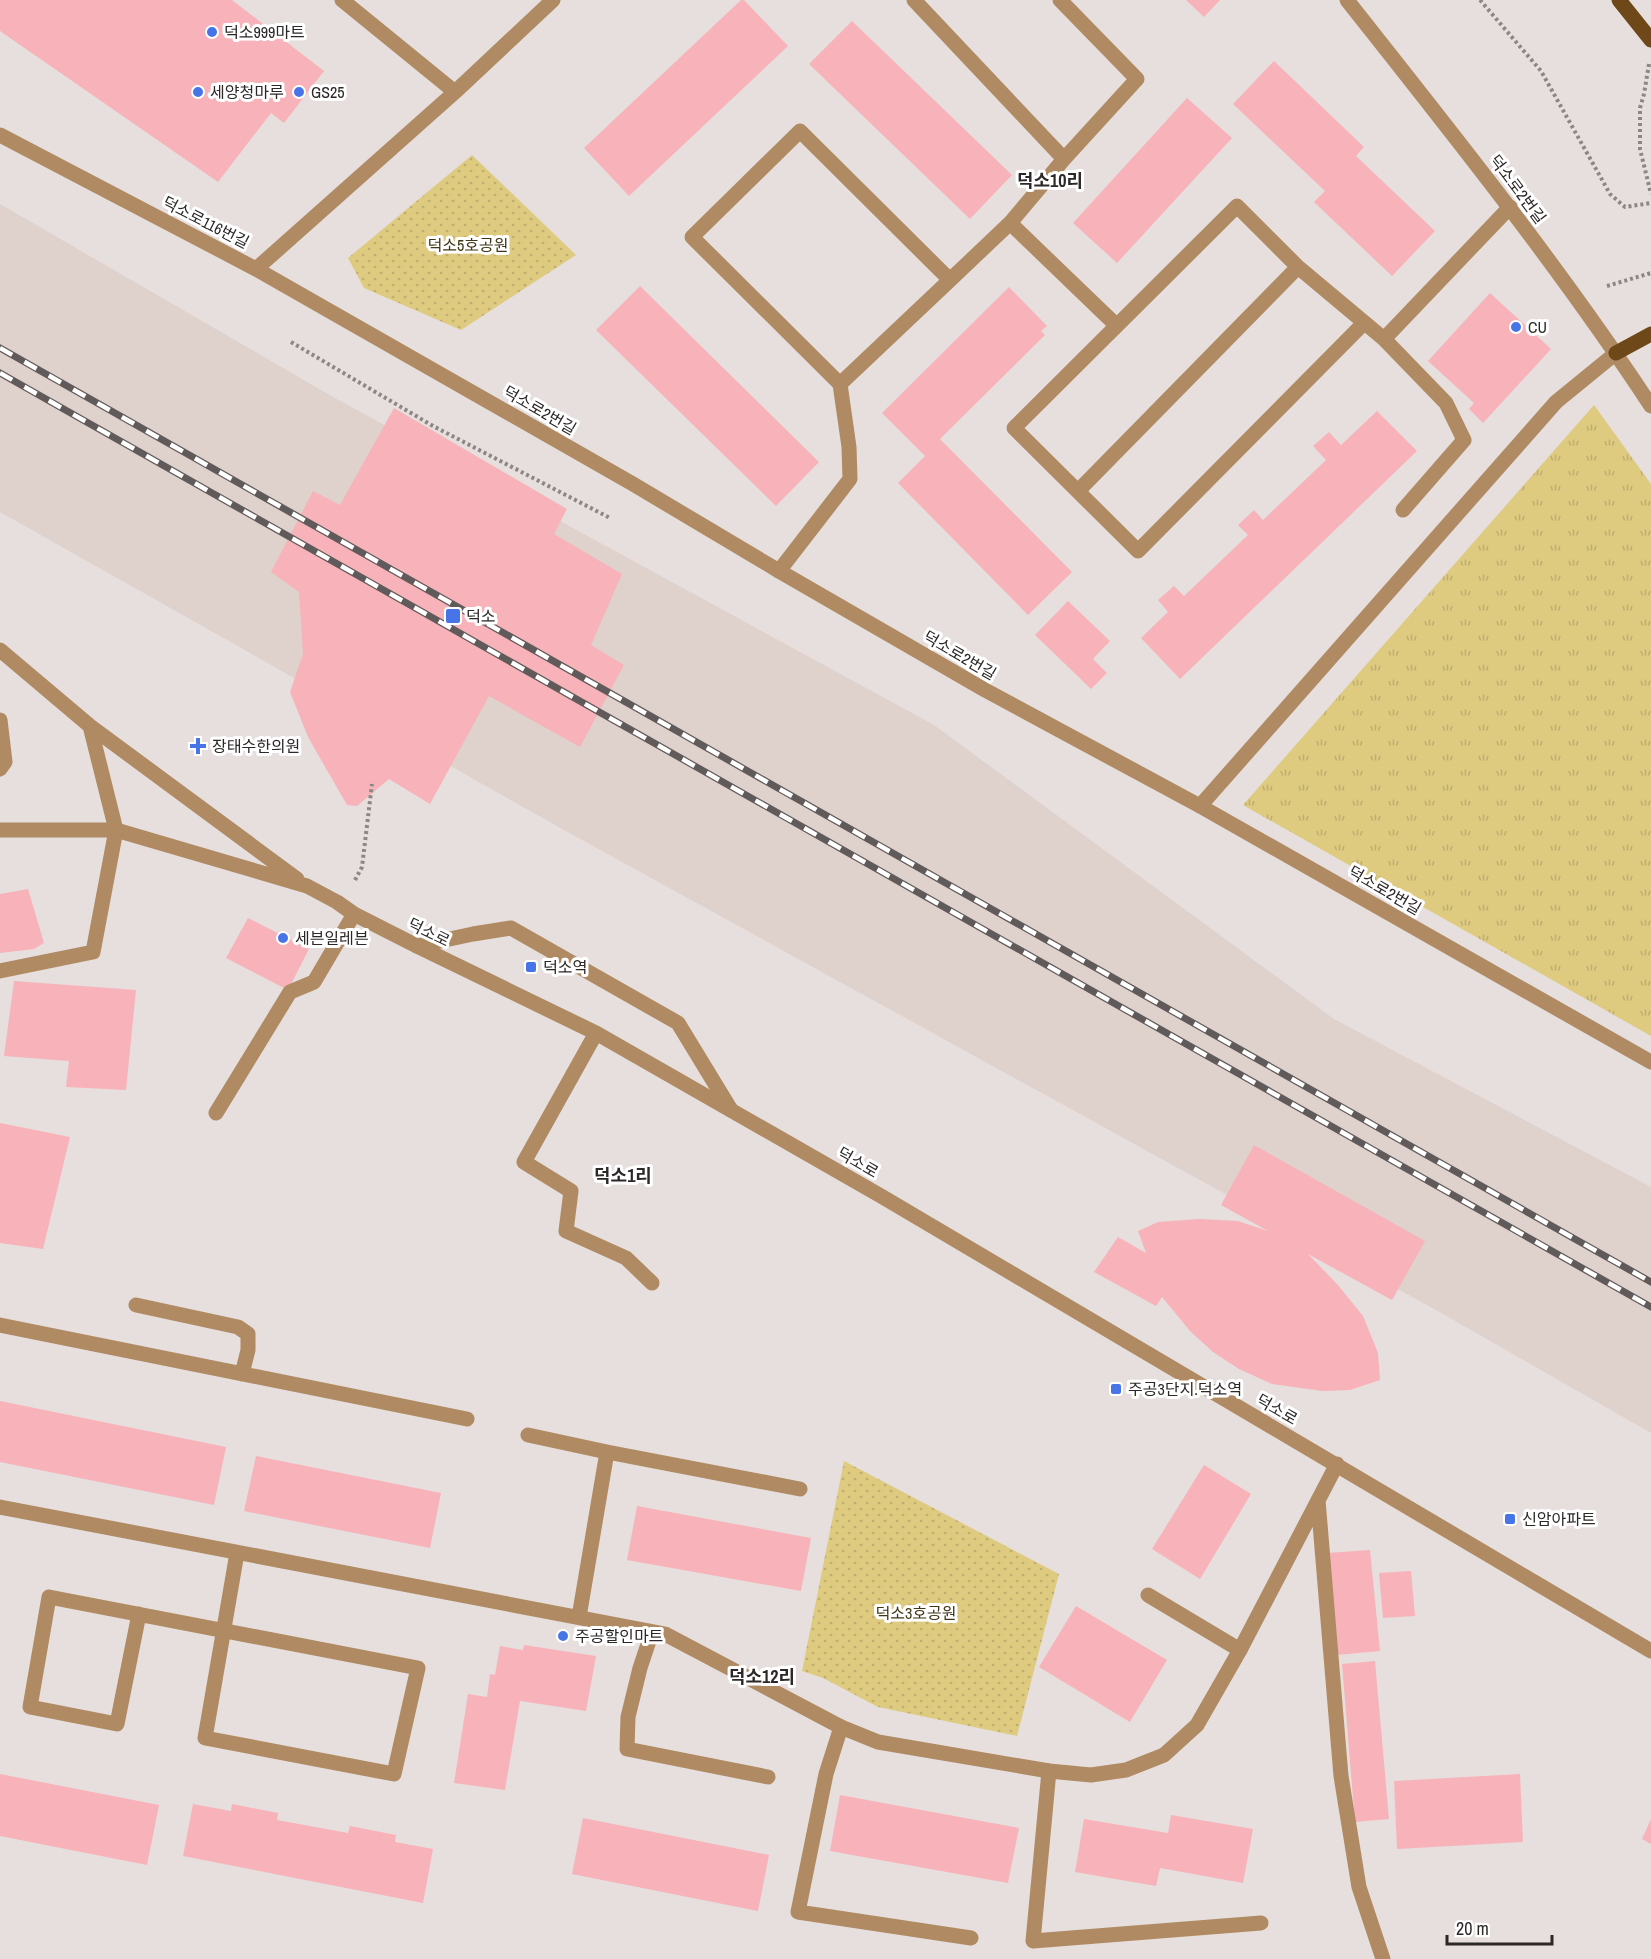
<svg xmlns="http://www.w3.org/2000/svg" width="1651" height="1959" font-family="'Archivo Narrow','Noto Sans KR',sans-serif">
<style>
.built{fill:#dfd1cc}
.grass{fill:url(#grass-tufts)}
.park{fill:url(#park-dots)}
.building{fill:#f7b3b9}
.lines{fill:none;stroke-linecap:round;stroke-linejoin:round}
.path{stroke:#8c8785;stroke-width:4;stroke-dasharray:3 3;stroke-linecap:butt}
.lane{stroke:#af8a62;stroke-width:15}
.street{stroke:#af8a62;stroke-width:15}
.primary{stroke:#6e4818;stroke-width:15}
.rail-casing{stroke:#605b5a;stroke-width:7}
.rail{stroke:#fff;stroke-width:4.5;stroke-dasharray:14;stroke-linecap:butt}
.poi-dot{fill:#4774e6;stroke:#fff;stroke-width:2}
.labels{text-anchor:middle;dominant-baseline:central;stroke-width:6;stroke-linejoin:round;paint-order:stroke}
.poi-label{font-size:16px;fill:#2b2827;stroke:#fff;text-anchor:start}
.street-label{font-size:16px;fill:#2b2827;stroke:#fff}
.park-label{font-size:16px;fill:#3f3715;stroke:#fff}
.neighbourhood-label{font-size:18px;font-weight:bold;fill:#2b2827;stroke:#fff}
</style>
<defs>
<pattern id="grass-tufts" width="24" height="20" patternUnits="userSpaceOnUse" patternTransform="scale(1.5)"><rect width="24" height="20" fill="#decb80"/><path d="M3 7l-1-3M5 7V3M7 7l1-3M15 17l-1-3M17 17v-4M19 17l1-3" fill="none" stroke="#bfae6f"/></pattern>
<pattern id="park-dots" width="8" height="8" patternUnits="userSpaceOnUse" patternTransform="scale(1.5)"><rect width="8" height="8" fill="#decb80"/><path d="M2 2h.1M6 6h.1" fill="none" stroke="#bfae6f" stroke-width="1.8" stroke-linecap="round"/></pattern>
</defs>
<rect width="100%" height="100%" fill="#e6dfdd"/>
<!-- built -->
<path class="built" d="M 0,204 L 333,397 L 934,725 L 1334,1019 L 1651,1187 L 1651,1433 L 1436,1310 L 564,830 L 0,512 Z"/>
<!-- grass -->
<path class="grass" d="M 1594,405 L 1651,484 L 1651,1036 L 1243,805 Z"/>
<!-- park -->
<path class="park" d="M 472,155 L 576,255 L 461,330 L 364,288 L 348,258 Z
M 844,1461 L 1059,1574 L 1017,1736 L 878,1707 L 823,1678 L 802,1671 Z"/>
<!-- building -->
<path class="building" d="M 0,0 L 232,0 L 324,71 L 284,123 L 271,113 L 218,182 L 0,31 Z
M 741,0 L 744,0 L 788,46 L 629,196 L 584,148 Z
M 1186,0 L 1220,0 L 1204,17 Z
M 852,21 L 1012,175 L 970,219 L 809,64 Z
M 1274,61 L 1364,147 L 1356,156 L 1435,231 L 1392,276 L 1314,202 L 1325,191 L 1233,104 Z
M 1187,98 L 1232,138 L 1117,263 L 1073,223 Z
M 640,286 L 819,462 L 776,506 L 596,330 Z
M 1009,287 L 1047,326 L 1041,331 L 1045,335 L 940,439 L 1072,572 L 1028,615 L 898,483 L 925,456 L 882,413 Z
M 1490,293 L 1551,349 L 1483,423 L 1469,409 L 1474,403 L 1428,361 Z
M 394,408 L 567,509 L 554,534 L 622,574 L 591,645 L 624,665 L 580,747 L 489,696 L 430,804 L 389,779 L 357,806 L 347,805 L 308,737 L 290,692 L 303,654 L 299,592 L 271,572 L 313,491 L 340,505 Z
M 1377,411 L 1417,451 L 1180,679 L 1141,638 L 1168,612 L 1158,600 L 1174,586 L 1184,596 L 1248,535 L 1238,525 L 1254,510 L 1263,520 L 1326,460 L 1313,446 L 1329,432 L 1341,445 Z
M 1068,601 L 1110,641 L 1093,659 L 1107,673 L 1091,689 L 1035,635 Z
M 28,889 L 44,943 L 34,949 L 0,953 L 0,894 Z
M 248,918 L 309,949 L 288,990 L 226,958 Z
M 14,981 L 136,990 L 126,1090 L 66,1087 L 69,1061 L 4,1056 Z
M 0,1123 L 70,1137 L 43,1249 L 0,1243 Z
M 1254,1145 L 1425,1241 L 1392,1300 L 1308,1254 L 1337,1284 L 1363,1316 L 1378,1353 L 1380,1380 L 1350,1390 L 1322,1391 L 1272,1384 L 1239,1369 L 1213,1352 L 1190,1331 L 1162,1297 L 1156,1306 L 1094,1272 L 1118,1237 L 1146,1253 L 1138,1231 L 1158,1222 L 1199,1219 L 1238,1221 L 1268,1231 L 1221,1205 Z
M 0,1401 L 226,1447 L 214,1505 L 0,1462 Z
M 256,1456 L 441,1493 L 430,1548 L 244,1511 Z
M 1204,1465 L 1251,1494 L 1200,1579 L 1152,1549 Z
M 637,1506 L 811,1538 L 801,1591 L 627,1560 Z
M 1370,1550 L 1380,1651 L 1337,1655 L 1327,1553 Z
M 1411,1571 L 1415,1616 L 1383,1618 L 1379,1573 Z
M 1076,1606 L 1167,1660 L 1130,1722 L 1039,1667 Z
M 524,1645 L 596,1656 L 586,1711 L 520,1701 L 505,1790 L 454,1783 L 468,1694 L 487,1697 L 490,1674 L 495,1675 L 500,1646 L 523,1650 Z
M 1375,1661 L 1389,1819 L 1355,1822 L 1342,1664 Z
M 0,1774 L 159,1805 L 147,1865 L 0,1836 Z
M 1520,1774 L 1523,1842 L 1397,1849 L 1394,1781 Z
M 840,1795 L 1019,1828 L 1008,1883 L 830,1851 Z
M 193,1804 L 231,1811 L 232,1804 L 278,1813 L 277,1820 L 348,1833 L 350,1826 L 396,1835 L 395,1842 L 433,1849 L 423,1903 L 183,1856 Z
M 1171,1815 L 1253,1829 L 1243,1883 L 1160,1868 L 1156,1886 L 1075,1872 L 1084,1819 L 1168,1833 Z
M 583,1818 L 769,1855 L 758,1911 L 572,1874 Z
M 1651,1819 L 1651,1844 L 1642,1839 Z"/>
<g class="lines">
<!-- path -->
<path class="path" d="M 1480,0 L 1541,71 L 1610,194 L 1625,207 L 1651,203
M 1649,64 L 1644,94 L 1640,108 L 1640,149 L 1651,194
M 1607,286 L 1651,273
M 291,342 L 433,426 L 610,518
M 355,880 L 362,867 L 372,784"/>
<!-- lane -->
<path class="lane" d="M 914,0 L 1064,159
M 1010,223 L 1064,159 L 1137,79 L 1060,0
M 1298,267 L 1237,206 L 1014,428 L 1138,551 L 1364,323
M 950,280 L 840,384 L 692,237 L 800,131 L 950,280 L 1010,223 L 1116,325
M 1384,339 L 1446,403 L 1464,440 L 1403,510
M 1078,491 L 1298,267 L 1384,339 L 1510,207
M 779,571 L 850,479 L 849,447 L 840,384
M 417,946 L 473,934 L 511,928 L 678,1023 L 731,1110
M 0,971 L 93,952 L 116,830
M 136,1305 L 238,1327 L 248,1334 L 248,1350 L 242,1374
M 0,1325 L 467,1419
M 528,1435 L 607,1452
M 1148,1595 L 1240,1650
M 139,1614 L 117,1724 L 30,1707 L 49,1597 C 172,1620 295,1644 418,1668 L 394,1774 L 205,1738 L 237,1553
M 579,1617 L 607,1452 L 800,1489
M 652,1632 L 640,1668 L 628,1717 L 627,1749 L 768,1777
M 841,1727 L 826,1774 L 798,1912 L 971,1938
M 1049,1771 L 1033,1941 L 1261,1923"/>
<!-- street -->
<path class="street" d="M 342,0 L 455,92
M 1347,0 C 1452,133 1558,265 1651,406
M 0,135 L 256,269 L 455,92 L 553,0
M 256,269 L 633,484 L 779,571 L 985,690 L 1200,806 L 1651,1062
M 0,650 L 90,726 L 116,830
M 0,720 L 5,762 L 0,769
M 90,726 L 297,879
M 1200,806 L 1556,402 L 1616,353
M 0,830 L 116,830 L 307,886 L 337,902 L 354,914 L 417,946 L 596,1033 L 881,1196 L 1651,1651
M 596,1033 L 524,1162 L 571,1191 L 566,1231 L 626,1258 L 652,1283
M 216,1113 L 290,992 L 314,982 L 354,914
M 1318,1500 L 1341,1776 L 1359,1887 L 1383,1959
M 0,1507 L 665,1634 L 841,1727 L 878,1742 L 1049,1771 L 1091,1775 L 1126,1770 L 1164,1755 L 1197,1725 L 1240,1650 L 1337,1464"/>
<!-- primary -->
<path class="primary" d="M 1619,0 L 1651,40
M 1616,353 L 1651,334"/>
<!-- rail casing -->
<g class="rail-casing">
<path id="rail" d="M 0,348 L 1651,1282
M 0,373 L 1651,1307"/>
</g>
<!-- rail -->
<use href="#rail" class="rail"/>
</g>
<!-- markers -->
<g class="poi-dot">
<circle cx="212" cy="32" r="6"/>
<circle cx="198" cy="92" r="6"/>
<circle cx="299" cy="92" r="6"/>
<circle cx="1516" cy="327" r="6"/>
<rect x="445" y="608" width="16" height="16" rx="3"/>
<path d="M195 737h6v6h6v6h-6v6h-6v-6h-6v-6h6z"/>
<circle cx="283" cy="938" r="6"/>
<rect x="525" y="961" width="12" height="12" rx="3"/>
<rect x="1110" y="1383" width="12" height="12" rx="3"/>
<rect x="1504" y="1513" width="12" height="12" rx="3"/>
<circle cx="563" cy="1636" r="6"/>
</g>
<g class="labels">
<!-- poi labels -->
<g class="poi-label">
<text x="224" y="32">덕소999마트</text>
<text x="210" y="92">세양청마루</text>
<text x="311" y="92">GS25</text>
<text x="1528" y="327">CU</text>
<text x="466" y="616">덕소</text>
<text x="212" y="746">장태수한의원</text>
<text x="295" y="938">세븐일레븐</text>
<text x="543" y="967">덕소역</text>
<text x="1128" y="1389">주공3단지.덕소역</text>
<text x="1522" y="1519">신암아파트</text>
<text x="575" y="1636">주공할인마트</text>
</g>
<!-- street labels -->
<g class="street-label">
<text transform="translate(1518 189) rotate(53)">덕소로2번길</text>
<text transform="translate(206 222) rotate(27)">덕소로116번길</text>
<text transform="translate(540 410) rotate(30)">덕소로2번길</text>
<text transform="translate(960 655) rotate(30)">덕소로2번길</text>
<text transform="translate(1385 890) rotate(30)">덕소로2번길</text>
<text transform="translate(429 932) rotate(26)">덕소로</text>
<text transform="translate(858 1162) rotate(30)">덕소로</text>
<text transform="translate(1277 1409) rotate(30)">덕소로</text>
</g>
<!-- park labels -->
<g class="park-label">
<text x="468" y="245">덕소5호공원</text>
<text x="916" y="1613">덕소3호공원</text>
</g>
<!-- neighbourhood labels -->
<g class="neighbourhood-label">
<text x="1050" y="180">덕소10리</text>
<text x="623" y="1175">덕소1리</text>
<text x="762" y="1676">덕소12리</text>
</g>
</g>
<!-- scale -->
<path d="M1447 1935v9h105v-9" fill="none" stroke="#2b2827" stroke-width="3"/>
<text x="1456" y="1935" font-size="18" fill="#2b2827" stroke="#ffffff" stroke-width="4.5" paint-order="stroke">20 m</text>
</svg>
